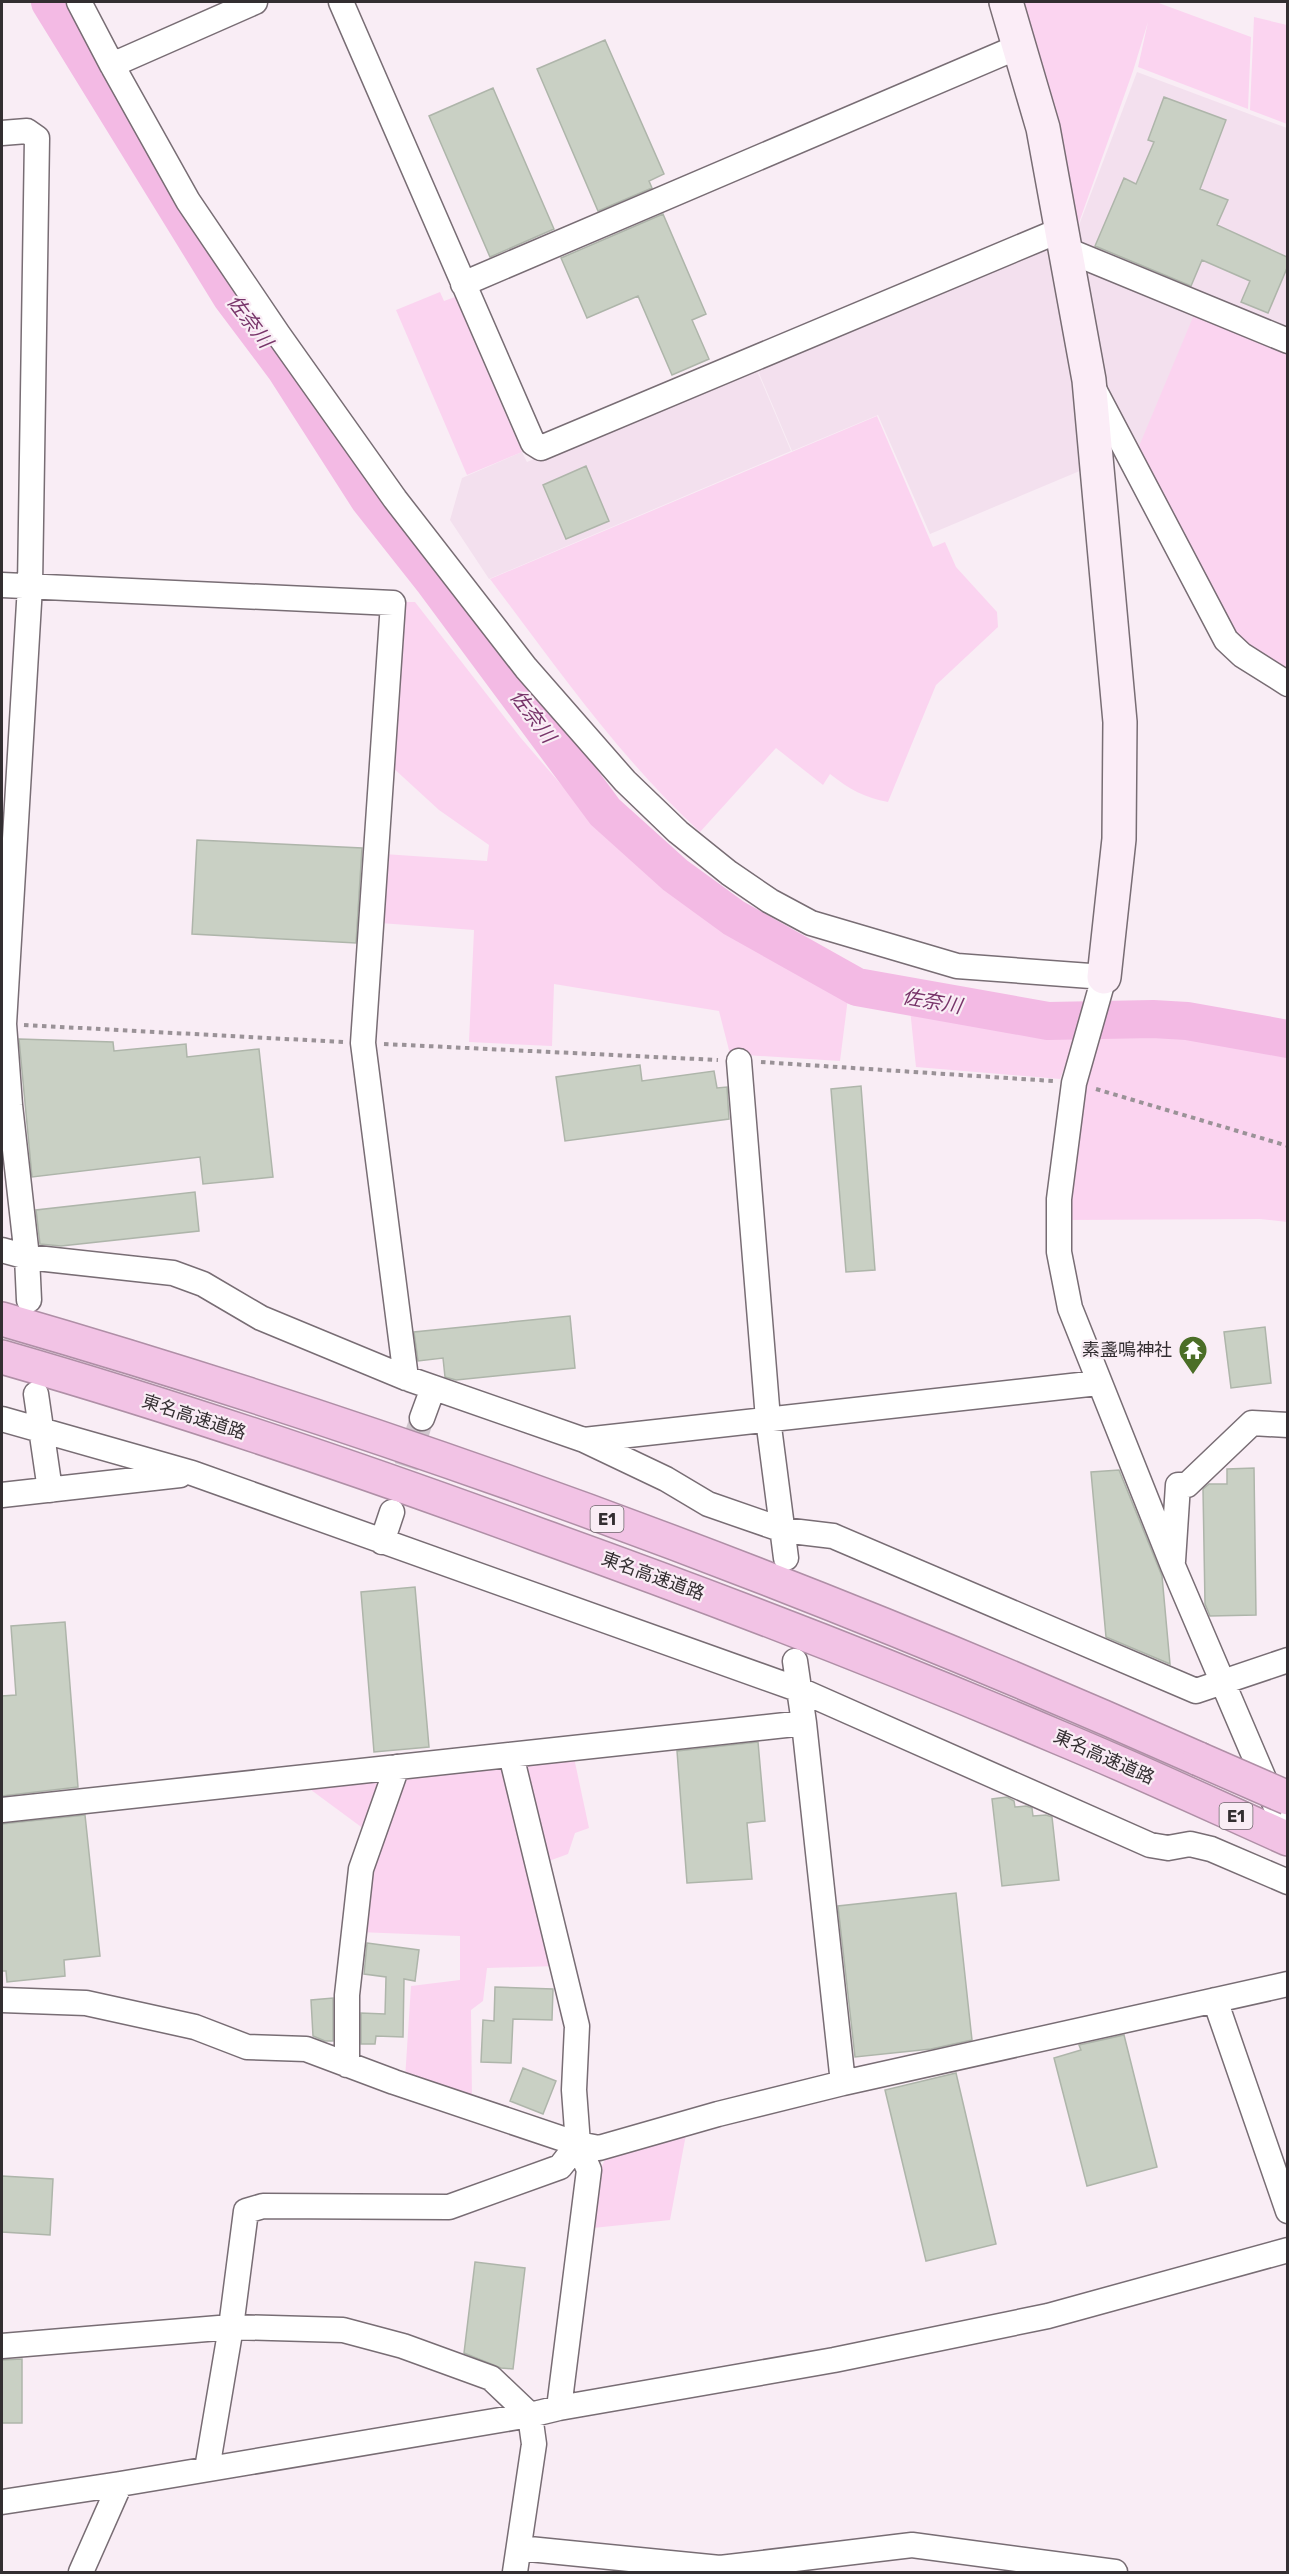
<svg xmlns="http://www.w3.org/2000/svg" width="1289" height="2574" font-family="Rubik,'Noto Sans JP',sans-serif">
<style>
.built{fill:#f3e0ee}
.green{fill:#fbd4f0}
.lines{fill:none;stroke-linecap:round;stroke-linejoin:round}
.river{stroke:#f3bae4;stroke-width:38}
.building{fill:#c9d0c4;stroke:#aeb5aa;stroke-width:1.5}
.street-tunnel{stroke:#d1c7ce;stroke-width:24;stroke-dasharray:24 12;stroke-linecap:butt}
.street-casing{stroke:#786d74;stroke-width:27}
.secondary-casing{stroke:#786d74;stroke-width:36}
.highway-casing{stroke:#af8fa6;stroke-width:36}
.path{stroke:#9a9297;stroke-width:4;stroke-dasharray:4.5 4.5;stroke-linecap:butt}
.street{stroke:#fff;stroke-width:24}
.secondary{stroke:#fbedf7;stroke-width:33}
.highway{stroke:#f2c3e5;stroke-width:33}
.highway-bridge-casing{stroke:#af8fa6;stroke-width:36;stroke-linecap:butt}
.highway-bridge{stroke:#f2c3e5;stroke-width:33}
.labels{text-anchor:middle;dominant-baseline:central;stroke-width:4.5;stroke-linejoin:round;paint-order:stroke}
.shield{fill:#f9edf5;stroke:#6e676c;stroke-width:1.5}
.shield-label{font-size:16px;font-weight:bold;fill:#332e31}
.poi-label{font-size:18px;fill:#332e31;stroke:#f9edf5;text-anchor:end}
.street-label{font-size:18px;fill:#332e31;stroke:#f9edf5}
.water-label{font-size:20px;font-style:italic;fill:#78356a;stroke:#f9edf5}
</style>
<rect width="100%" height="100%" fill="#f9edf5"/>
<!-- built -->
<path class="built" d="M 1137,72 L 1287,128 L 1287,331 L 1079,245 L 1076,233 Z
M 1049,243 L 1076,404 L 1082,470 L 930,534 L 878,415 L 792,451 L 756,366 Z
M 1092,269 L 1287,347 L 1233,643 L 1098,383 L 1083,274 Z
M 755,366 L 791,451 L 489,579 L 450,520 L 462,478 L 522,452 L 527,462 Z"/>
<!-- green -->
<path class="green" d="M 1015,2 L 1156,2 L 1251,37 L 1248,109 L 1138,67 L 1148,22 L 1133,71 L 1077,228 Z
M 1254,17 L 1287,25 L 1287,124 L 1250,110 Z
M 440,292 L 444,301 L 455,297 L 522,452 L 467,475 L 396,310 Z
M 1196,310 L 1287,348 L 1287,674 L 1234,640 L 1137,451 Z
M 877,416 L 933,547 L 945,542 L 956,567 L 997,612 L 998,627 L 936,685 L 888,802 C 865,798 849,789 830,774 L 823,785 L 776,748 L 700,832 C 618,756 557,668 490,579 Z
M 400,602 L 415,602 L 520,737 L 596,825 L 662,880 L 735,933 L 849,990 L 840,1061 L 730,1054 L 719,1011 L 554,984 L 552,1046 L 469,1042 L 474,930 L 380,923 L 384,854 L 487,861 L 489,845 L 439,810 L 391,766 Z
M 910,1009 L 1078,1033 L 1060,1079 L 916,1067 Z
M 1100,1033 C 1164,1034 1225,1042 1287,1056 L 1287,1222 L 1260,1219 L 1065,1220 L 1079,1084 Z
M 573,1753 L 589,1828 L 575,1833 L 568,1854 L 546,1862 L 518,1759 Z
M 506,1761 L 557,1966 L 487,1968 L 483,2001 L 471,2010 L 472,2100 L 405,2079 L 411,1986 L 460,1980 L 460,1936 L 358,1932 L 365,1870 L 398,1774 Z
M 390,1775 L 368,1832 L 303,1784 Z
M 687,2129 L 670,2220 L 593,2228 L 602,2166 L 607,2155 Z"/>
<g class="lines">
<!-- river -->
<path class="river" d="M 50,2 L 231,296 L 285,368 L 369,499 L 433,580 L 605,812 L 675,875 L 734,918 L 857,987 L 1048,1021 L 1153,1019 L 1187,1021 L 1288,1039"/>
</g>
<!-- building -->
<path class="building" d="M 605,40 L 664,174 L 649,181 L 652,188 L 598,211 L 537,69 Z
M 493,88 L 554,229 L 490,257 L 429,116 Z
M 1164,97 L 1226,120 L 1200,189 L 1228,200 L 1217,225 L 1287,257 L 1287,268 L 1268,313 L 1241,302 L 1250,281 L 1202,260 L 1191,286 L 1095,246 L 1124,178 L 1136,184 L 1154,142 L 1148,140 Z
M 663,214 L 706,314 L 692,320 L 709,359 L 672,375 L 638,296 L 587,318 L 561,258 Z
M 586,466 L 609,521 L 566,539 L 543,485 Z
M 197,840 L 362,848 L 356,943 L 192,934 Z
M 19,1039 L 113,1042 L 114,1051 L 186,1044 L 187,1057 L 259,1049 L 273,1177 L 203,1184 L 200,1157 L 32,1177 Z
M 640,1065 L 642,1081 L 714,1071 L 717,1088 L 727,1087 L 729,1119 L 565,1141 L 556,1077 Z
M 861,1086 L 875,1270 L 846,1272 L 831,1089 Z
M 195,1192 L 199,1231 L 61,1246 L 40,1244 L 36,1210 Z
M 570,1316 L 575,1368 L 456,1380 L 445,1377 L 443,1358 L 418,1361 L 414,1332 Z
M 1265,1327 L 1271,1383 L 1231,1388 L 1224,1332 Z
M 1254,1468 L 1256,1615 L 1210,1616 L 1205,1604 L 1203,1489 L 1209,1484 L 1227,1484 L 1227,1469 Z
M 1119,1470 L 1162,1576 L 1170,1664 L 1106,1637 L 1091,1472 Z
M 415,1587 L 429,1747 L 374,1752 L 361,1592 Z
M 65,1622 L 78,1787 L 2,1796 L 2,1696 L 16,1695 L 11,1626 Z
M 758,1742 L 765,1821 L 747,1823 L 752,1879 L 687,1883 L 677,1751 Z
M 1007,1797 L 1014,1801 L 1015,1807 L 1026,1806 L 1032,1808 L 1033,1816 L 1046,1815 L 1052,1817 L 1059,1880 L 1002,1886 L 992,1799 Z
M 85,1815 L 100,1956 L 64,1960 L 65,1976 L 7,1982 L 6,1971 L 2,1971 L 2,1824 Z
M 956,1893 L 972,2040 L 931,2049 L 855,2057 L 838,1906 Z
M 367,1943 L 419,1950 L 415,1981 L 404,1979 L 403,2037 L 376,2036 L 375,2044 L 361,2044 L 361,2013 L 385,2014 L 386,1977 L 364,1974 Z
M 495,1987 L 553,1989 L 552,2020 L 513,2019 L 511,2063 L 481,2062 L 483,2020 L 494,2021 Z
M 333,1998 L 333,2041 L 325,2041 L 313,2036 L 311,2000 Z
M 1124,2035 L 1157,2167 L 1087,2186 L 1054,2058 L 1081,2050 L 1079,2045 Z
M 523,2068 L 556,2081 L 543,2114 L 510,2101 Z
M 956,2073 L 996,2244 L 926,2261 L 885,2090 Z
M 2,2176 L 53,2179 L 50,2235 L 2,2232 Z
M 475,2262 L 525,2268 L 513,2369 L 501,2368 L 464,2353 Z
M 22,2359 L 22,2423 L 2,2423 L 2,2360 Z"/>
<g class="lines">
<!-- street-tunnel -->
<path class="street-tunnel" d="M 395,1501 L 422,1418"/>
<!-- street casing -->
<g class="street-casing">
<path id="street" d="M 79,2 L 112,65 L 188,201 L 278,334 L 395,499 L 526,668 L 625,781 L 678,832 L 729,873 L 770,901 L 811,923 L 957,966 L 1104,977 L 1074,1083 L 1059,1199 L 1059,1252 L 1070,1308 L 1173,1566 L 1288,1835
M 341,2 L 533,443 L 541,448 L 1063,229
M 112,65 L 255,2
M 2,133 L 27,131 L 37,138 L 30,586 L 4,1024 L 10,1105 L 27,1257 L 29,1300
M 1067,250 L 1288,341
M 463,284 L 1020,46
M 1095,391 L 1226,640 L 1242,655 L 1288,684
M 2,585 L 393,603 L 363,1043 L 406,1378
M 739,1061 L 768,1419 L 786,1558
M 2,1250 L 27,1257 L 173,1273 L 203,1284 L 261,1318 L 406,1378 L 584,1440 L 666,1479 L 708,1504 L 783,1530 L 833,1536 L 1196,1691 L 1288,1660
M 36,1394 L 50,1490
M 422,1418 L 433,1388
M 2,1419 L 192,1473 L 800,1690 L 1150,1845 L 1168,1848 L 1190,1844 L 1211,1849 L 1288,1882
M 584,1440 L 1098,1383
M 2,1495 L 180,1475
M 382,1542 L 392,1512
M 1173,1561 L 1178,1485 L 1187,1485 L 1252,1423 L 1288,1425
M 795,1661 L 804,1723 L 843,2083
M 511,1755 L 577,2026 L 574,2090 L 578,2144 L 589,2170 L 559,2408
M 2,1810 L 804,1723
M 2,2000 L 86,2003 L 195,2027 L 247,2047 L 306,2049 L 394,2082 L 578,2144 L 599,2148 L 718,2114 L 843,2083 L 1288,1984
M 1215,2000 L 1288,2211
M 347,2065 L 347,1995 L 361,1869 L 397,1767
M 2,2346 L 231,2327 L 343,2330 L 403,2346 L 491,2378 L 530,2415 L 534,2444 L 515,2572
M 207,2469 L 231,2327 L 246,2211 L 263,2206 L 449,2207 L 560,2167 L 578,2144
M 2,2502 L 120,2484 L 530,2415 L 559,2408 L 834,2360 L 1048,2316 L 1288,2250
M 519,2548 L 720,2568 L 912,2545 L 1115,2572
M 81,2572 L 120,2484"/>
</g>
<!-- secondary casing -->
<g class="secondary-casing">
<path id="secondary" d="M 1006,2 L 1043,128 L 1089,380 L 1120,722 L 1119,839 L 1104,977"/>
</g>
<!-- highway casing -->
<g class="highway-casing">
<path id="highway" d="M 2,1319 C 410,1437 811,1586 1199,1759
M 2,1357 C 183,1409 362,1470 539,1535 C 715,1598 889,1665 1060,1738 C 1137,1770 1212,1805 1288,1839"/>
</g>
<!-- path -->
<path class="path" d="M 24,1025 L 343,1042
M 384,1044 L 718,1060
M 761,1062 L 1053,1081
M 1096,1089 L 1288,1146"/>
<!-- street -->
<use href="#street" class="street"/>
<!-- secondary -->
<use href="#secondary" class="secondary"/>
<!-- highway -->
<use href="#highway" class="highway"/>
<!-- highway-bridge casing -->
<g class="highway-bridge-casing">
<path id="highway-bridge" d="M 1199,1759 L 1288,1798"/>
</g>
<!-- highway-bridge -->
<use href="#highway-bridge" class="highway-bridge"/>
</g>
<!-- icons -->
<defs>
<g id="temple-pin" transform="scale(1.5)"><path d="M0 17L-7.5 6A9.5 9.5 0 1 1 7.5 6Z" fill="#4b6e27" stroke="#f9edf5"/><path d="M0-6L5-2H3V0L6.5 2.5H4V6H1.5V3h-3V6H-4V2.5H-6.5L-3 0V-2H-5Z" fill="#fff"/></g>
</defs>
<g fill-rule="evenodd">
<use href="#temple-pin" x="1193" y="1350"/>
</g>
<g class="labels">
<!-- shield labels -->
<g class="shield">
<rect x="590.5" y="1506" width="33" height="26" rx="4.5"/>
<rect x="1219.5" y="1803" width="33" height="26" rx="4.5"/>
</g>
<g class="shield-label">
<text x="607" y="1519">E1</text>
<text x="1236" y="1816">E1</text>
</g>
<!-- poi labels -->
<g class="poi-label">
<text x="1172" y="1350">素盞鳴神社</text>
</g>
<!-- street labels -->
<g class="street-label">
<text transform="translate(194 1417) rotate(18)">東名高速道路</text>
<text transform="translate(653 1576) rotate(20)">東名高速道路</text>
<text transform="translate(1104 1757) rotate(24)">東名高速道路</text>
</g>
<!-- water labels -->
<g class="water-label">
<text transform="translate(250 321) rotate(53)">佐奈川</text>
<text transform="translate(533 716) rotate(53)">佐奈川</text>
<text transform="translate(932 1001) rotate(10)">佐奈川</text>
</g>
</g>
<!-- border -->
<rect width="1289" height="2574" fill="none" stroke="#332e31" stroke-width="6"/>
</svg>
